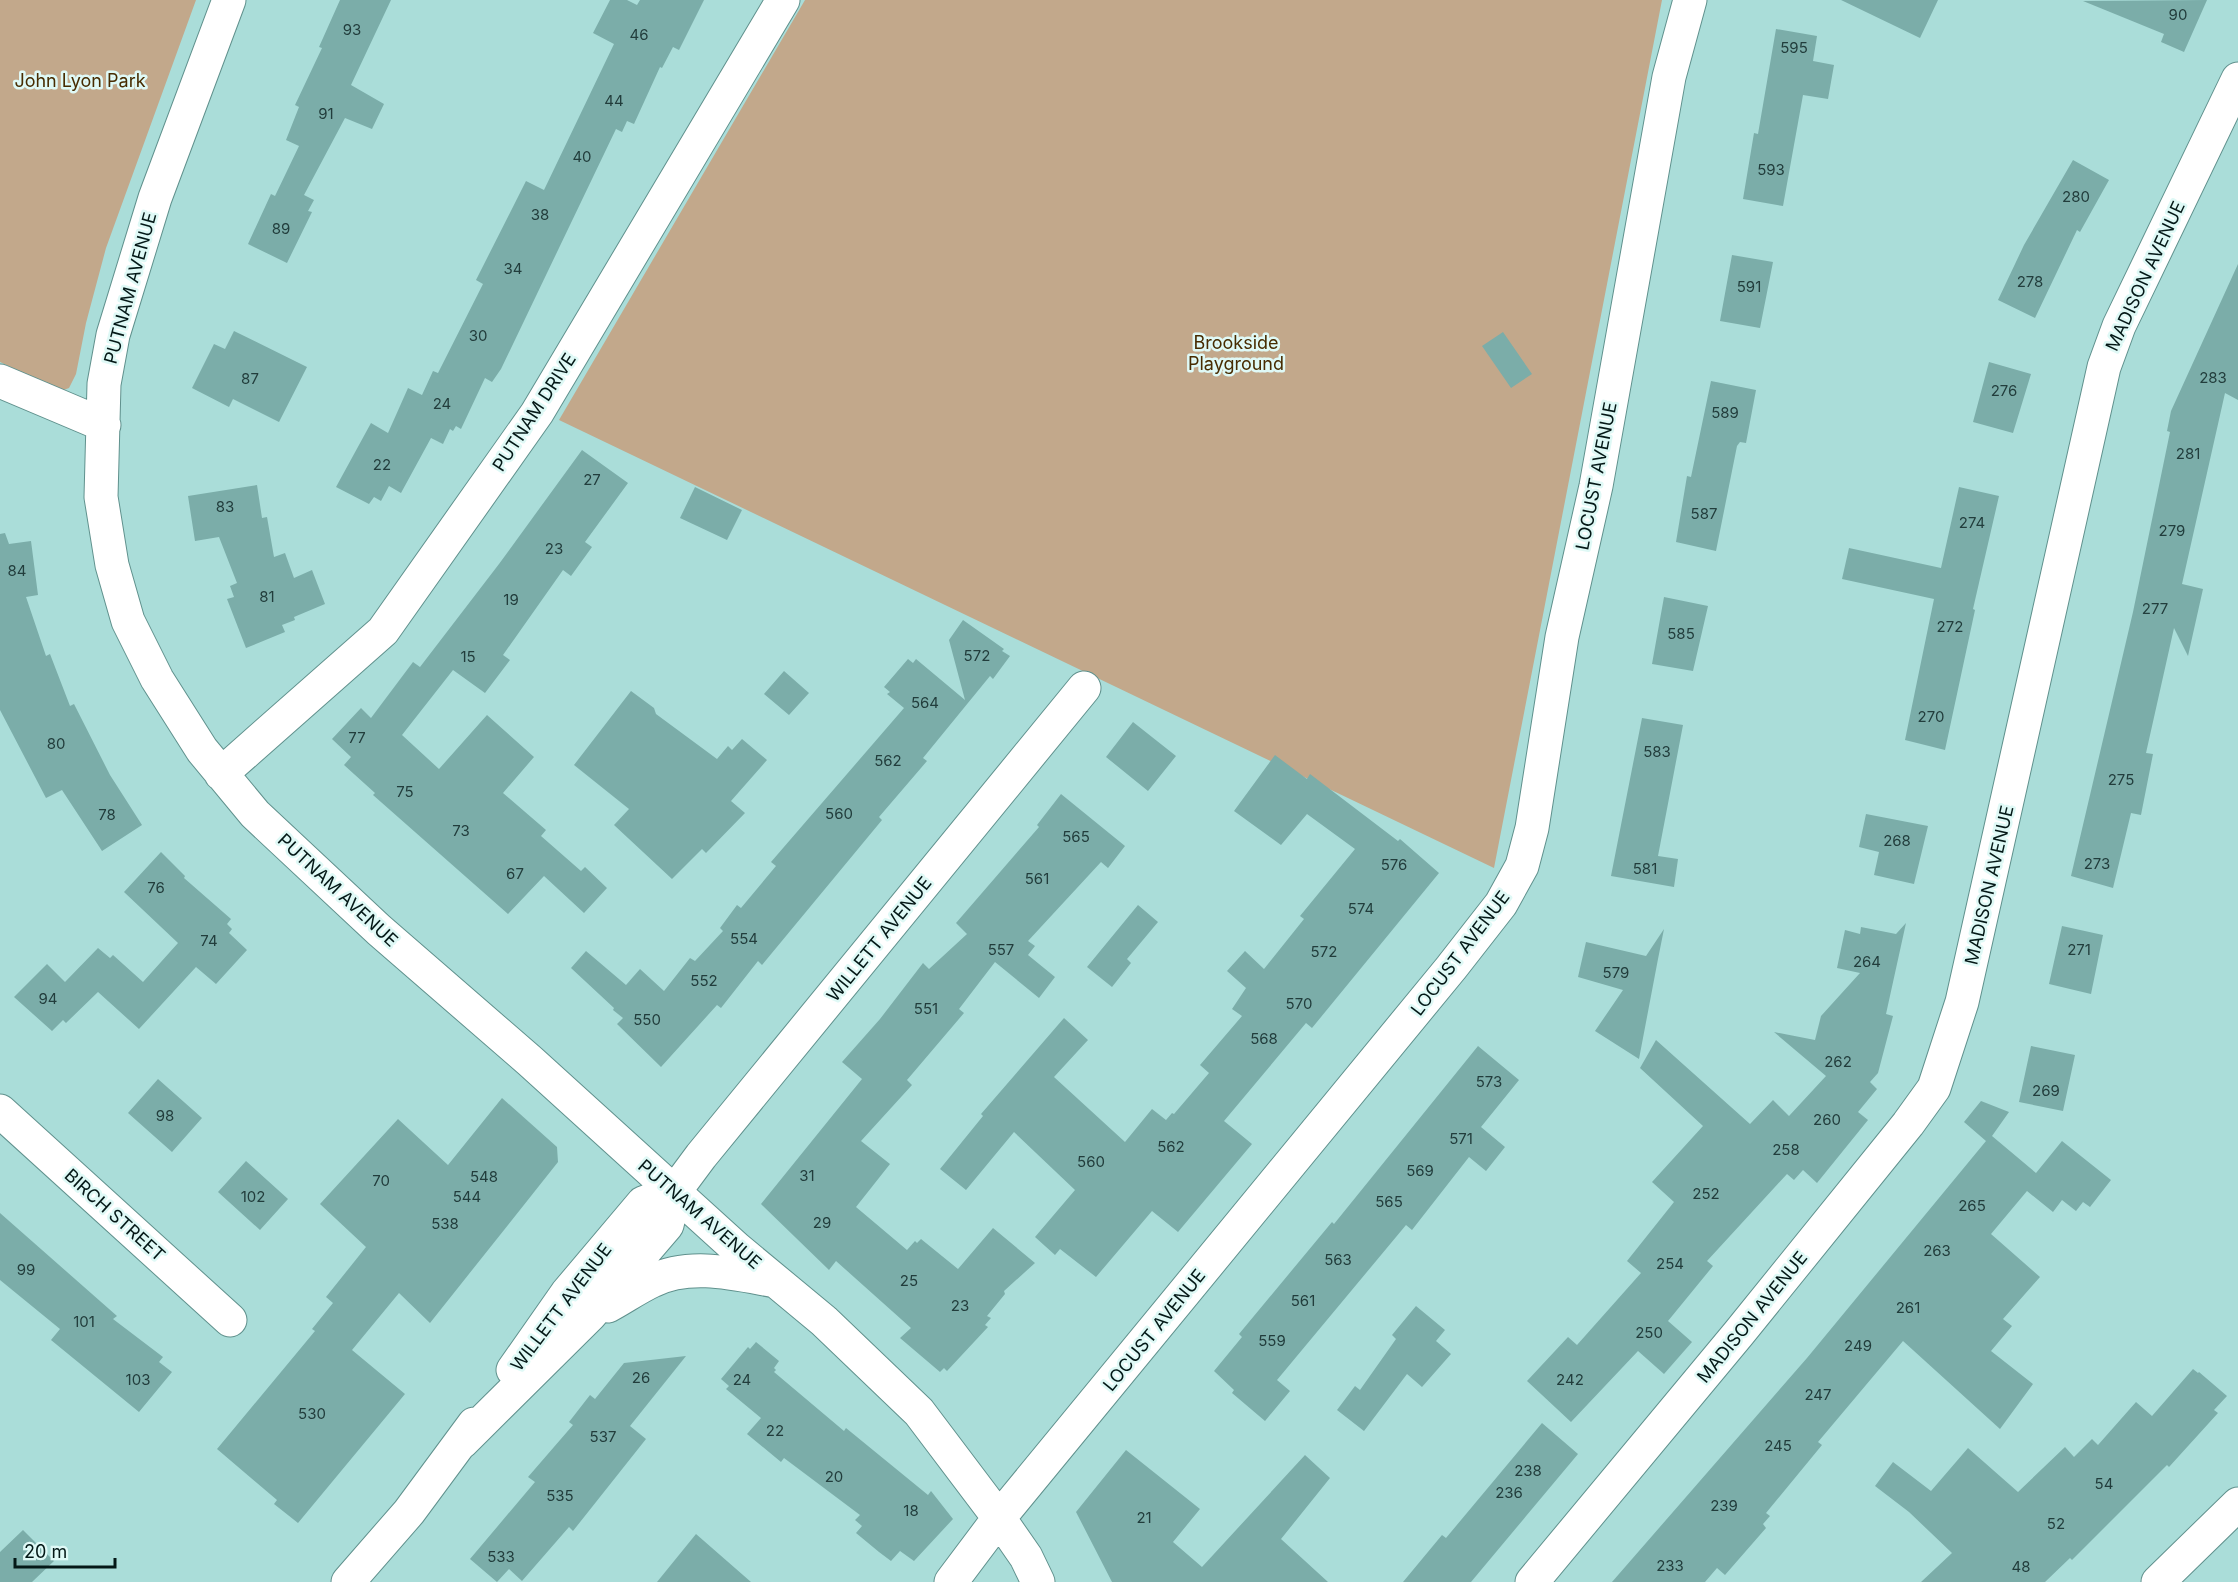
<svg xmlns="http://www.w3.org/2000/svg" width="2238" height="1582" font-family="Inter,sans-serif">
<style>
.green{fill:#c2a88b}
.building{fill:#7bada9}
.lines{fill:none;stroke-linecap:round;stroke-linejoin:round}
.minor-casing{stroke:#60918d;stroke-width:35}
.minor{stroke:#fff;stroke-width:33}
.labels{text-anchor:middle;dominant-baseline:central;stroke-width:5;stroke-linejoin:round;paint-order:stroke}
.number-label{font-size:15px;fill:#223d3c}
.park-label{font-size:18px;fill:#472b00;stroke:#dff9f6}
.street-label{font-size:18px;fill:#041817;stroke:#dff9f6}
</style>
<rect width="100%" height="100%" fill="#aaddd9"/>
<!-- green -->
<path class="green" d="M 0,0 L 196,0 L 106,248 L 86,323 L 76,374 L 69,388 L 61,391 L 0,362 Z
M 805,0 L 1662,0 L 1494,868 L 559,420 Z"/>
<!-- building -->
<path class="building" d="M 340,0 L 391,0 L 351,85 L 384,104 L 372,129 L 345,118 L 304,195 L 314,200 L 308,211 L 312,212 L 287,263 L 248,244 L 271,194 L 275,196 L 299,146 L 286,140 L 299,107 L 295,105 L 322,48 L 319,47 Z
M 610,0 L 627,0 L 637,5 L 640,0 L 704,0 L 679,50 L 673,47 L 662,68 L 660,67 L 634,124 L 627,121 L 622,132 L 616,129 L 501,369 L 492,382 L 485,378 L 461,429 L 456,426 L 453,431 L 450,429 L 443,444 L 431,438 L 401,493 L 389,486 L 381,501 L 374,497 L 369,504 L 336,487 L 371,423 L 388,433 L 408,388 L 422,395 L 433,371 L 438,373 L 483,284 L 476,280 L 526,181 L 544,190 L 614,44 L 593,33 Z
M 1841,0 L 1938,0 L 1920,38 Z
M 2207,0 L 2184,52 L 2161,42 L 2164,34 L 2083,1 Z
M 1776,29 L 1817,36 L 1813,61 L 1834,65 L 1828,99 L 1803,95 L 1783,206 L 1743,199 L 1754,133 L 1758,134 Z
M 2073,160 L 2109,180 L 2080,232 L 2077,230 L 2035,318 L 1998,300 L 2024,245 Z
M 1732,255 L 1773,262 L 1760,328 L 1720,321 Z
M 2238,264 L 2238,400 L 2225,393 L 2182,584 L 2203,589 L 2188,656 L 2174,628 L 2146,753 L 2153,754 L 2141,815 L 2131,813 L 2113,888 L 2071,876 L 2133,612 L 2170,432 L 2167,431 L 2171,411 Z
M 234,331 L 307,367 L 279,422 L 233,399 L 229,407 L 192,388 L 214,344 L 225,349 Z
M 1503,332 L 1532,374 L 1511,388 L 1482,346 Z
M 1989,362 L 2031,374 L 2013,433 L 1973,422 Z
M 1711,381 L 1756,390 L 1746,443 L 1740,442 L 1737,446 L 1716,551 L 1676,542 L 1687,476 L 1691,477 Z
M 582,450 L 628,483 L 585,542 L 592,547 L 571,576 L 563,570 L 503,655 L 510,660 L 485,693 L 453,670 L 402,735 L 439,769 L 487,715 L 534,757 L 503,793 L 546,830 L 541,836 L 581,871 L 585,867 L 607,888 L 584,913 L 544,876 L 508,914 L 373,795 L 375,793 L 344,765 L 351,757 L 332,739 L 361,708 L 371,718 L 413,662 L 420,667 L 499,564 Z
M 257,485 L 262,518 L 267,517 L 274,557 L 285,553 L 294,578 L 312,570 L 325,604 L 294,617 L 295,620 L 282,625 L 285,632 L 246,648 L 227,599 L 234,597 L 230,586 L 237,583 L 219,537 L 195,541 L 188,496 Z
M 695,487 L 742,510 L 727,540 L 680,518 Z
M 1959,487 L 1999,496 L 1973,609 L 1975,610 L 1945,750 L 1905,740 L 1934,599 L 1842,579 L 1849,548 L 1941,568 Z
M 5,533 L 9,544 L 31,541 L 38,595 L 26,597 L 46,656 L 50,654 L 70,706 L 74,704 L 110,775 L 142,825 L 102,851 L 62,790 L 46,798 L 0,710 L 0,534 Z
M 1664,597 L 1708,606 L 1693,671 L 1652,664 Z
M 963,620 L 1004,649 L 1002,651 L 1010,656 L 993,679 L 990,676 L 923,758 L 927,761 L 879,817 L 882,820 L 762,965 L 758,961 L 721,1008 L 717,1005 L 661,1067 L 617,1024 L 623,1018 L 613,1010 L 614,1008 L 571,968 L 586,951 L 626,985 L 640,969 L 664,991 L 690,958 L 695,961 L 723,931 L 720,928 L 737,905 L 741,908 L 776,866 L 771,862 L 904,708 L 887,694 L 890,692 L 884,687 L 908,659 L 913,663 L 916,659 L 965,700 L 949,640 Z
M 784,671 L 809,693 L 789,715 L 764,694 Z
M 631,691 L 654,708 L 656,714 L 717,759 L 728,746 L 732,750 L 742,739 L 767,760 L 731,801 L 745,813 L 706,853 L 702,849 L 672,879 L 614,825 L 629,809 L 574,765 Z
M 1642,718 L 1683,725 L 1658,856 L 1678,859 L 1674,887 L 1611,876 Z
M 1133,722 L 1176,756 L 1148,791 L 1106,757 Z
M 1275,755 L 1307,779 L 1310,774 L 1398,841 L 1400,839 L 1439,873 L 1312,1028 L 1306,1023 L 1224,1121 L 1252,1144 L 1178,1232 L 1152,1211 L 1096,1277 L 1060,1249 L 1055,1255 L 1035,1237 L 1075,1190 L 1014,1132 L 966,1190 L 940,1169 L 983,1116 L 981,1114 L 1064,1018 L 1088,1040 L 1054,1077 L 1125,1142 L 1152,1109 L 1166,1120 L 1172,1113 L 1174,1114 L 1209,1073 L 1200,1065 L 1242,1016 L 1232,1009 L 1246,988 L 1227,971 L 1245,951 L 1264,969 L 1304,919 L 1300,916 L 1355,849 L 1307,814 L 1281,845 L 1234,811 Z
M 1061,794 L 1125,846 L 1108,868 L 1101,862 L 1028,941 L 1035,946 L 1028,955 L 1055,977 L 1039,998 L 995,962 L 959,1009 L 964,1013 L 907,1080 L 912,1085 L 861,1141 L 890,1164 L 856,1207 L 907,1250 L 915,1241 L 917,1243 L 921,1239 L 958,1269 L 993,1228 L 1035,1263 L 1004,1291 L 1005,1294 L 987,1316 L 991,1318 L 985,1325 L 988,1327 L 947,1371 L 944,1368 L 940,1372 L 900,1338 L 911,1328 L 836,1261 L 829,1270 L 761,1204 L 862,1079 L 842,1062 L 880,1019 L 923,963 L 929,969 L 967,934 L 956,923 L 1039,827 L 1037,825 Z
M 1866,814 L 1928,826 L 1914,884 L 1874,875 L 1879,852 L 1859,847 Z
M 161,852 L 185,876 L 184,878 L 231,919 L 227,924 L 232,929 L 229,933 L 247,950 L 216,984 L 196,967 L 139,1029 L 98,992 L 66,1023 L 63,1020 L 52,1031 L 14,997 L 47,964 L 65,982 L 98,948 L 110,958 L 113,955 L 143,982 L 178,943 L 124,892 Z
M 1138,905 L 1158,922 L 1127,959 L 1131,963 L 1112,987 L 1087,967 Z
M 1906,923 L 1886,1014 L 1893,1016 L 1878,1073 L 1870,1082 L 1877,1089 L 1858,1112 L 1868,1120 L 1817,1183 L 1803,1170 L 1794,1180 L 1787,1174 L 1707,1261 L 1713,1266 L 1668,1321 L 1692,1342 L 1664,1374 L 1638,1351 L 1571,1422 L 1527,1381 L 1568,1337 L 1577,1345 L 1641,1273 L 1627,1261 L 1674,1202 L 1652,1182 L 1703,1126 L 1640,1068 L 1656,1040 L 1750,1124 L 1773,1100 L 1789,1116 L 1826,1076 L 1774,1032 L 1815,1040 L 1821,1016 L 1860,973 L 1837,968 L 1845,930 L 1860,934 L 1861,927 L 1896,934 Z
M 2062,926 L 2103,935 L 2091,994 L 2049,984 Z
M 1664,929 L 1658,959 L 1639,1059 L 1595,1031 L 1623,990 L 1578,977 L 1586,942 L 1646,956 Z
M 1478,1046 L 1519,1080 L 1481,1127 L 1505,1147 L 1486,1171 L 1469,1157 L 1412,1230 L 1406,1225 L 1277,1380 L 1290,1391 L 1265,1421 L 1232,1393 L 1234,1390 L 1214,1371 L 1242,1337 L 1239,1334 L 1332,1222 L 1334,1224 Z
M 2031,1046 L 2075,1055 L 2063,1111 L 2019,1102 Z
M 158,1079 L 202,1118 L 172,1152 L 128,1113 Z
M 502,1098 L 557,1147 L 558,1162 L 430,1323 L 399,1293 L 352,1350 L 405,1394 L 298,1523 L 274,1504 L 277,1500 L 217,1449 L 315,1331 L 312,1329 L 333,1303 L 326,1297 L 366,1247 L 320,1204 L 398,1119 L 448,1165 Z
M 1981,1101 L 2009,1112 L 1992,1136 L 2036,1173 L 2062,1141 L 2111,1180 L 2090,1207 L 2083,1202 L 2076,1211 L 2062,1200 L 2053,1212 L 2027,1191 L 1991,1234 L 2040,1277 L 2003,1319 L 2012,1326 L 1991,1351 L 2033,1384 L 2000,1429 L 1903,1341 L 1818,1442 L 1822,1445 L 1766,1513 L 1770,1516 L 1763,1524 L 1766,1528 L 1725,1575 L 1717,1568 L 1705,1582 L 1612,1582 L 1807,1358 L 1986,1141 L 1964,1122 Z
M 246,1161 L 288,1199 L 260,1230 L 218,1192 Z
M 0,1213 L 117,1316 L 113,1319 L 163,1357 L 159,1362 L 172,1372 L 139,1412 L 51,1340 L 60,1329 L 0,1280 Z
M 1416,1306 L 1445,1330 L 1436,1341 L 1451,1354 L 1422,1387 L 1407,1374 L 1364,1431 L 1337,1410 L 1355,1386 L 1360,1390 L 1396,1339 L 1392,1335 Z
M 756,1342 L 779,1361 L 774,1368 L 776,1370 L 774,1372 L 844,1431 L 846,1428 L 928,1495 L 931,1491 L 953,1519 L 914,1561 L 900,1551 L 891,1561 L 879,1552 L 856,1533 L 862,1526 L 855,1520 L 860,1515 L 784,1458 L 781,1462 L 747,1434 L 761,1418 L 726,1389 L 729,1386 L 721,1379 L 748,1347 L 750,1349 Z
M 686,1356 L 630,1426 L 646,1439 L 573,1531 L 569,1527 L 522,1581 L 509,1569 L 497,1582 L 470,1559 L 535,1482 L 528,1477 L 573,1425 L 569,1422 L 590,1395 L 595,1399 L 624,1363 Z
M 2193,1369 L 2198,1373 L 2199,1372 L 2227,1396 L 2214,1410 L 2218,1413 L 2169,1467 L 2167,1465 L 2072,1560 L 2070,1558 L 2045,1582 L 1921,1582 L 1952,1553 L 1909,1512 L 1875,1486 L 1893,1462 L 1931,1491 L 1968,1448 L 2018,1492 L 2065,1447 L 2074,1457 L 2092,1439 L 2098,1445 L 2136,1402 L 2152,1416 Z
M 1542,1423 L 1578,1454 L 1471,1582 L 1403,1582 L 1442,1535 L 1446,1538 Z
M 1126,1450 L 1200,1509 L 1173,1542 L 1202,1567 L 1305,1455 L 1330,1478 L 1281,1539 L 1328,1582 L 1112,1582 L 1076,1512 Z
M 23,1530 L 54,1561 L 32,1582 L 0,1582 L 0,1552 Z
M 696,1534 L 751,1582 L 657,1582 Z"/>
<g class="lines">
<!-- minor casing -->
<g class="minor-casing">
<path id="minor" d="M 229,0 L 155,198 L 113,335 L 104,384 L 101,497 L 112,565 L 128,621 L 157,679 L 202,750 L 255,814 L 379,930 L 530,1061 L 736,1248 L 824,1321 L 919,1412 L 999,1518 L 1026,1557 L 1038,1582
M 0,381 L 104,425
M 221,774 L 383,631 L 537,413 L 783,0
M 0,1111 L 230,1320
M 608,1306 C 623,1298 637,1288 652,1281 C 690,1262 736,1274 775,1281
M 513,1370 L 567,1293 L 643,1203 L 675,1191
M 462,1442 L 590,1315 L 667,1225 L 675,1191 L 701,1156 L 1084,688
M 348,1582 L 409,1512 L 474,1424
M 951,1582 L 999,1518 L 1451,968 L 1501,904 L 1522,866 L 1532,828 L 1562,637 L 1596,486 L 1669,77 L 1690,0
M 1532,1582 L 1739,1333 L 1908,1124 L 1934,1088 L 1962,1002 L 2104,367 L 2119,326 L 2238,79
M 2158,1582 L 2238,1504"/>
</g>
<!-- minor -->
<use href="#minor" class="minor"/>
</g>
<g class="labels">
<!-- number labels -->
<g class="number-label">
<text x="2178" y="14">90</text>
<text x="352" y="29">93</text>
<text x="639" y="34">46</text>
<text x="1794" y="47">595</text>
<text x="614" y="100">44</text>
<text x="326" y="113">91</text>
<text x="582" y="156">40</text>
<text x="1771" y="169">593</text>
<text x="2076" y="196">280</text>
<text x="540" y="214">38</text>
<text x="281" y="228">89</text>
<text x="513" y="268">34</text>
<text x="2030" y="281">278</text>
<text x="1749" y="286">591</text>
<text x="478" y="335">30</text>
<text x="2213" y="377">283</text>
<text x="250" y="378">87</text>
<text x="2004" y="390">276</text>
<text x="442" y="403">24</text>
<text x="1725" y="412">589</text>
<text x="2188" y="453">281</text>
<text x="382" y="464">22</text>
<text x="592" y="479">27</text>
<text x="225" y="506">83</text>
<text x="1704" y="513">587</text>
<text x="1972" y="522">274</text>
<text x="2172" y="530">279</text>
<text x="554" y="548">23</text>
<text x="17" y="570">84</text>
<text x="267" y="596">81</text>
<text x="511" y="599">19</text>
<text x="2155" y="608">277</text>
<text x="1950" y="626">272</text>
<text x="1681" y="633">585</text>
<text x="977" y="655">572</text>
<text x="468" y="656">15</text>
<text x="925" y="702">564</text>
<text x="1931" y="716">270</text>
<text x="357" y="737">77</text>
<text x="56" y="743">80</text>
<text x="1657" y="751">583</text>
<text x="888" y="760">562</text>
<text x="2121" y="779">275</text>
<text x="405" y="791">75</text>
<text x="839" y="813">560</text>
<text x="107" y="814">78</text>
<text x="461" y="830">73</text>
<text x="1076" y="836">565</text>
<text x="1897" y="840">268</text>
<text x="2097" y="863">273</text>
<text x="1394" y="864">576</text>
<text x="1645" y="868">581</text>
<text x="515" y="873">67</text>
<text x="1037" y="878">561</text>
<text x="156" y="887">76</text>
<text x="1361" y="908">574</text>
<text x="744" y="938">554</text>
<text x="209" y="940">74</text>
<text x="1001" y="949">557</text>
<text x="2079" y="949">271</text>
<text x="1324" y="951">572</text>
<text x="1867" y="961">264</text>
<text x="1616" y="972">579</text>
<text x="704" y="980">552</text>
<text x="48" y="998">94</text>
<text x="1299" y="1003">570</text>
<text x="926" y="1008">551</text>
<text x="647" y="1019">550</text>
<text x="1264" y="1038">568</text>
<text x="1838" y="1061">262</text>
<text x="1489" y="1081">573</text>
<text x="2046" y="1090">269</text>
<text x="165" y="1115">98</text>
<text x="1827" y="1119">260</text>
<text x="1461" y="1138">571</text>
<text x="1171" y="1146">562</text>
<text x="1786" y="1149">258</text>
<text x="1091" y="1161">560</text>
<text x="1420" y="1170">569</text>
<text x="807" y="1175">31</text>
<text x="484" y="1176">548</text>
<text x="381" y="1180">70</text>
<text x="1706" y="1193">252</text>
<text x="253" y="1196">102</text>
<text x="467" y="1196">544</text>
<text x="1389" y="1201">565</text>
<text x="1972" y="1205">265</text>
<text x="822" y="1222">29</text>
<text x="445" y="1223">538</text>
<text x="1937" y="1250">263</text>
<text x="1338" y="1259">563</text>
<text x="1670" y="1263">254</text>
<text x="26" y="1269">99</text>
<text x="909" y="1280">25</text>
<text x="1303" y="1300">561</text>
<text x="960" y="1305">23</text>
<text x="1908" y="1307">261</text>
<text x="84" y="1321">101</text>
<text x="1649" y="1332">250</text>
<text x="1272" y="1340">559</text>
<text x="1858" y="1345">249</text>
<text x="641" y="1377">26</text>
<text x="138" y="1379">103</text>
<text x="742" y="1379">24</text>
<text x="1570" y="1379">242</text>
<text x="1818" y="1394">247</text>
<text x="312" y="1413">530</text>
<text x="775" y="1430">22</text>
<text x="603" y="1436">537</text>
<text x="1778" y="1445">245</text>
<text x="1528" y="1470">238</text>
<text x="834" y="1476">20</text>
<text x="2104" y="1483">54</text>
<text x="1509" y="1492">236</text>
<text x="560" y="1495">535</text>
<text x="1724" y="1505">239</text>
<text x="911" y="1510">18</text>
<text x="1144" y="1517">21</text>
<text x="2056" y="1523">52</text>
<text x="501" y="1556">533</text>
<text x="1670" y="1565">233</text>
<text x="2021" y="1566">48</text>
</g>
<!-- park labels -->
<g class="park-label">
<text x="80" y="80">John Lyon Park</text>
<text x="1236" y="342">Brookside<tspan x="1236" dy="21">Playground</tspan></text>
</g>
<!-- street labels -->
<g class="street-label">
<text transform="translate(2145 276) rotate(-65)">MADISON AVENUE</text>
<text transform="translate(130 288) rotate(-75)">PUTNAM AVENUE</text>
<text transform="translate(534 412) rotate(-57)">PUTNAM DRIVE</text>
<text transform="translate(1596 476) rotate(-79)">LOCUST AVENUE</text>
<text transform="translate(1989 885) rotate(-77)">MADISON AVENUE</text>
<text transform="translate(338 890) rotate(43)">PUTNAM AVENUE</text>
<text transform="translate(879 939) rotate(-51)">WILLETT AVENUE</text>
<text transform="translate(1460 953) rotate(-53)">LOCUST AVENUE</text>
<text transform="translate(700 1214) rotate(41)">PUTNAM AVENUE</text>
<text transform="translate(115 1215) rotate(42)">BIRCH STREET</text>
<text transform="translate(561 1307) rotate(-53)">WILLETT AVENUE</text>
<text transform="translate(1752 1317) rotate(-51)">MADISON AVENUE</text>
<text transform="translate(1154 1330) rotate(-51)">LOCUST AVENUE</text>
</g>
</g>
<!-- scale -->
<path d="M15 1558v9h100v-9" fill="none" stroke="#041817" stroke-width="3"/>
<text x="24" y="1558" font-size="18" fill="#041817" stroke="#dff9f6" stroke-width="4.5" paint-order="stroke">20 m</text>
</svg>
